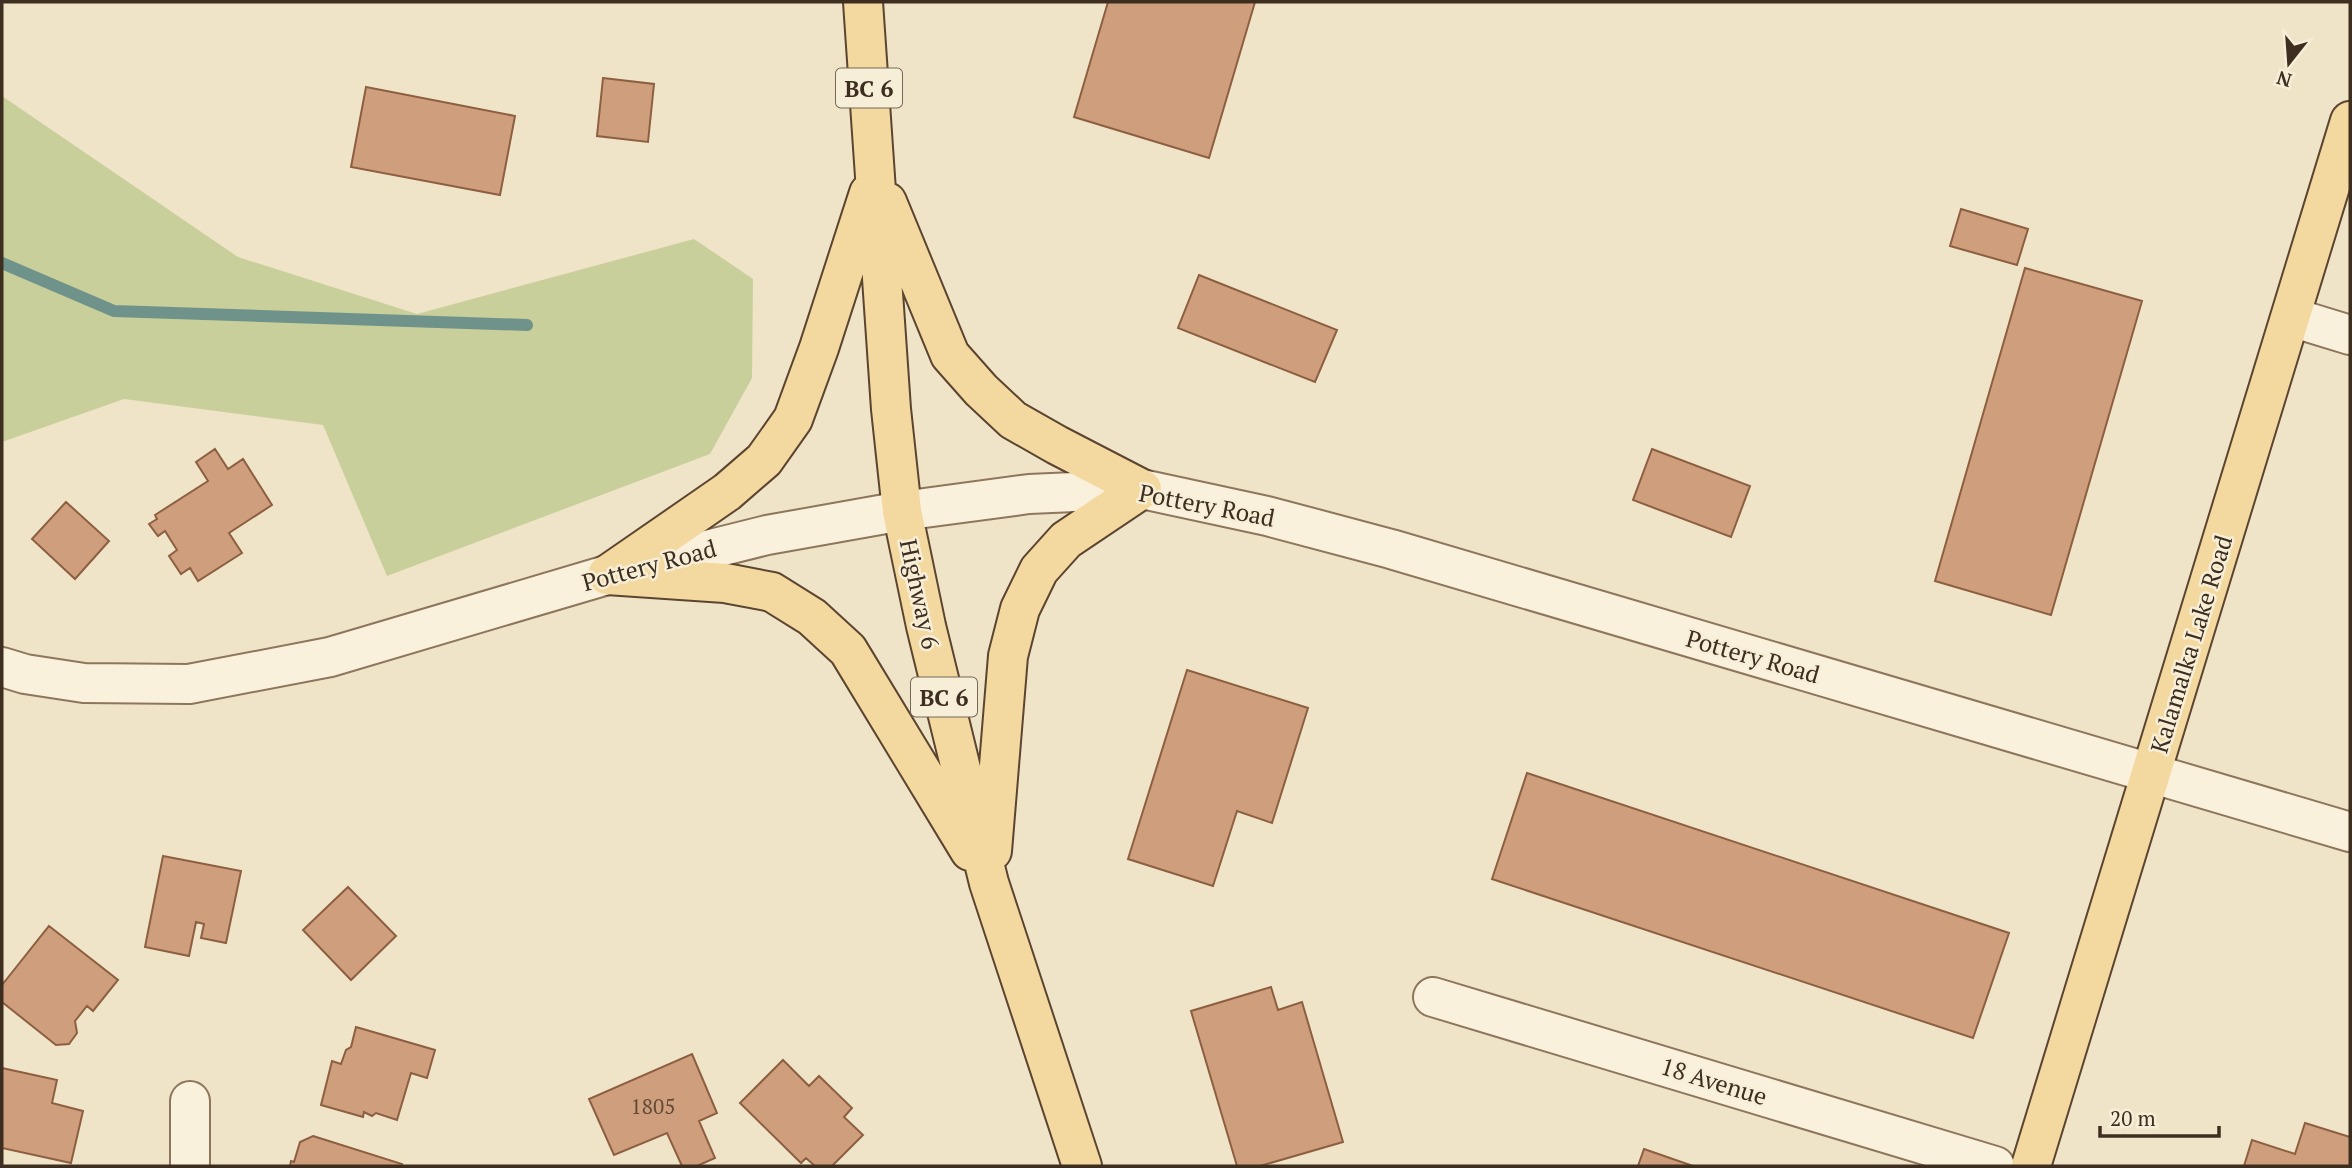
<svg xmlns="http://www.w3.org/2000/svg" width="2352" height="1168" font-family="'PT Serif',serif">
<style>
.green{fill:#c9cf9b}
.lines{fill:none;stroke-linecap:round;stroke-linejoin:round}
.stream{stroke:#6f938a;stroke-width:12}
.building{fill:#cf9f7d;stroke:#8d5f41;stroke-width:2}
.minor-casing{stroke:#8d765c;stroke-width:42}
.major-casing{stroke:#5b4430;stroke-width:42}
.minor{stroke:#faf1dc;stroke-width:38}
.major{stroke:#f3d9a0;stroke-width:38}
.labels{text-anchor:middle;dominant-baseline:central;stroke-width:5;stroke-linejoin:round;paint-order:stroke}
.number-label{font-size:21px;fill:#624a37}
.shield{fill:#f7eed8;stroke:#756857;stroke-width:2}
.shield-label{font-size:23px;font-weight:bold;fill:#3d2e20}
.street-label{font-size:24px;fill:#3d2e20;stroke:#f7eed8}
</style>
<rect width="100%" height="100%" fill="#f0e4c8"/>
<!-- green -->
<path class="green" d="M 2,96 L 238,257 L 417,314 L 694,239 L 753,279 L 752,378 L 710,454 L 387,576 L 323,425 L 124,399 L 2,442 Z"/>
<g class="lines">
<!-- stream -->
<path class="stream" d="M 2,263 L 114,311 L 527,325"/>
</g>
<!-- building -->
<path class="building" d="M 1108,2 L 1255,2 L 1209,158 L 1074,117 Z
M 603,78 L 654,84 L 648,142 L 597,136 Z
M 366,87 L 515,116 L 500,195 L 351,167 Z
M 1961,209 L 2028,229 L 2017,265 L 1950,246 Z
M 2025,268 L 2142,301 L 2051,615 L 1935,581 Z
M 1199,275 L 1337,330 L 1315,382 L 1178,328 Z
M 215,449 L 228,469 L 243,459 L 272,505 L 229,533 L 242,553 L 198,581 L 190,568 L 181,574 L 169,556 L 177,550 L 165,531 L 158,536 L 149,524 L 157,519 L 155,515 L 208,481 L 196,462 Z
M 1652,449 L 1750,486 L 1731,537 L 1633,500 Z
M 66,502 L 109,541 L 75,579 L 32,539 Z
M 1187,670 L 1308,708 L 1272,823 L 1237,811 L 1213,886 L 1128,859 Z
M 1527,773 L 2009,933 L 1973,1038 L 1492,879 Z
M 163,856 L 241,871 L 226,943 L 201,938 L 204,924 L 196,922 L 189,956 L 145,947 Z
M 348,887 L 396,936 L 351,980 L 303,930 Z
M 49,926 L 118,980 L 93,1011 L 87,1006 L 75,1021 L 77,1033 L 69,1044 L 56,1045 L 2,1002 L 2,985 Z
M 1271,987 L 1278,1010 L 1302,1002 L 1343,1142 L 1260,1166 L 1237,1166 L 1191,1011 Z
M 356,1027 L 435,1050 L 427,1078 L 411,1073 L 397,1120 L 376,1113 L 372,1116 L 364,1112 L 363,1117 L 321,1105 L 332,1061 L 341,1064 L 346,1050 L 351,1047 Z
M 692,1054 L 717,1113 L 699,1121 L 715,1158 L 697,1166 L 682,1166 L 667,1133 L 614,1155 L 589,1099 Z
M 783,1060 L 809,1086 L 819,1076 L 852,1108 L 844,1117 L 863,1135 L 832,1166 L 815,1166 L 806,1158 L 801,1163 L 740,1103 Z
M 2,1068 L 57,1080 L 52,1103 L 83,1111 L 71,1163 L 2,1148 Z
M 2305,1123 L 2350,1137 L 2350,1166 L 2244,1166 L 2252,1140 L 2295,1154 Z
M 313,1136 L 402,1164 L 401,1166 L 290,1166 L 291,1161 L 294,1162 L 300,1142 Z
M 1644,1149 L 1693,1166 L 1638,1166 Z"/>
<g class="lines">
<!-- minor casing -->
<g class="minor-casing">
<path id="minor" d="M 2291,317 L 2350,335
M 2,667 L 25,674 L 84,683 L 189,684 L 330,657 L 607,575 L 767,535 L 902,511 L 1029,494 L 1142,489 L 1267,516 L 1391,549 L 2350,832
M 1433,997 L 1995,1166
M 190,1101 L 190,1166"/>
</g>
<!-- major casing -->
<g class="major-casing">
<path id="major" d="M 863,2 L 891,409 L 902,511 L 926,626 L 989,883 L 1082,1166
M 887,202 L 950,355 L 981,390 L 1013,420 L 1057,445 L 1142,489 L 1066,540 L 1039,570 L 1020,609 L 1008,656 L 992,851
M 607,575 L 725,583 L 772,592 L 812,617 L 848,650 L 970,851
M 607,575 L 727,492 L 764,460 L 793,419 L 819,348 L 869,193
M 2031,1166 L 2350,121"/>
</g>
<!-- minor -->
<use href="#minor" class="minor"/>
<!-- major -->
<use href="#major" class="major"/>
</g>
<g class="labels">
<!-- number labels -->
<g class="number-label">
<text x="653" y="1106">1805</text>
</g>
<!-- shield labels -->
<g class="shield">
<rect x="836" y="68.5" width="66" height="39" rx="5"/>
<rect x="911" y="677.5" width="66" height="39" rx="5"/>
</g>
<g class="shield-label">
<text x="869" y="88">BC 6</text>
<text x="944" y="697">BC 6</text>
</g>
<!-- street labels -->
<g class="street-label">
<text transform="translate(1207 505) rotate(11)">Pottery Road</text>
<text transform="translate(649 565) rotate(-15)">Pottery Road</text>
<text transform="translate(920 594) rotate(78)">Highway 6</text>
<text transform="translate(2191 644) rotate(-73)">Kalamalka Lake Road</text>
<text transform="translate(1753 656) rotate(16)">Pottery Road</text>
<text transform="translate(1714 1081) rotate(17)">18 Avenue</text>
</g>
</g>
<!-- border -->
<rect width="2352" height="1168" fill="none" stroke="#3d2e20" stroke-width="7"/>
<!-- north arrow -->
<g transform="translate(2289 63) rotate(197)" stroke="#f7eed8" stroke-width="5" paint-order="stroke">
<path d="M0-5L12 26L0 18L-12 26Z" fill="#3d2e20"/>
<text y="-10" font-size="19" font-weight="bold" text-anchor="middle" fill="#3d2e20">N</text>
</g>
<!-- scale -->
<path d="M2100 1126v10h119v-10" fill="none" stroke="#3d2e20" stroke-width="3.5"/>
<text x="2110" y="1126" font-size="21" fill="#3d2e20" stroke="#f7eed8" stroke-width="5" paint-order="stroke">20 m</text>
</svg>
